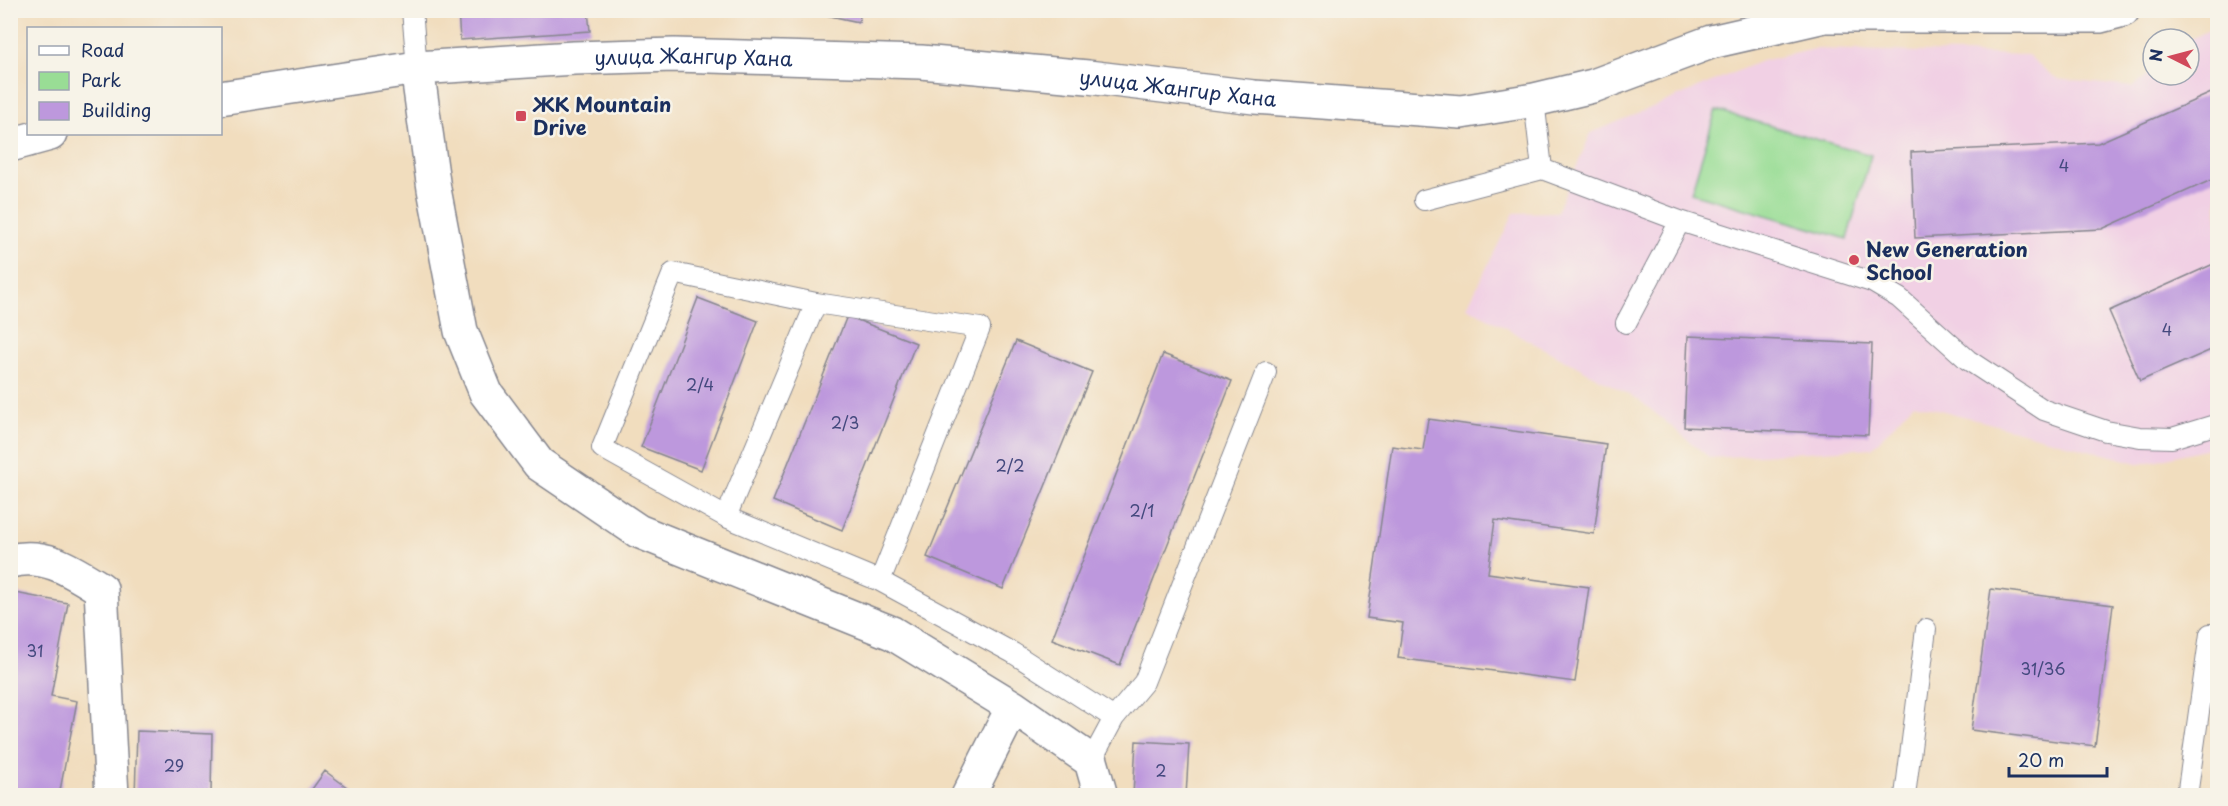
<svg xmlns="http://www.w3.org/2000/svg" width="2228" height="806" font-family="'Playpen Sans',sans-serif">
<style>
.built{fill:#f1d0e4}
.green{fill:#99dd95;stroke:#5a867a;stroke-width:1.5}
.building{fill:#bd98dd}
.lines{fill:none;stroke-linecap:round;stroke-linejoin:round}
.service-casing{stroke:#86868e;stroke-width:22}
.minor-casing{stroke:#86868e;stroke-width:36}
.tertiary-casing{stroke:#86868e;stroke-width:36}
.service{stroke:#fff;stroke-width:20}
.minor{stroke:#fff;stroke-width:33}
.tertiary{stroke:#fff;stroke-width:33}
.poi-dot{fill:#d1495b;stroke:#f7f3e8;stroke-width:2}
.labels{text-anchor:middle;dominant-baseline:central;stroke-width:5;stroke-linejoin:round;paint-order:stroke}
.number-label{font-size:16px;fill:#44497e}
.street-label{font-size:20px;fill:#1b2f5e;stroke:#f7f3e8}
.poi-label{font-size:20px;font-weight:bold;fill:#1b2f5e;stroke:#f7f3e8;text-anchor:start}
</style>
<rect width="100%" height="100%" fill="#f7f3e8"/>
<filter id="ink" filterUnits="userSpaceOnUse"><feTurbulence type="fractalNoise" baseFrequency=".0167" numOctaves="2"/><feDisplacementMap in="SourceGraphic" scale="12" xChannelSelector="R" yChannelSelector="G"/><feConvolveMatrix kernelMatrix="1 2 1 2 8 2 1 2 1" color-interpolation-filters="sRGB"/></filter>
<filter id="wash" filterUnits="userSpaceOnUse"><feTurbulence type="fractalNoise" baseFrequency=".008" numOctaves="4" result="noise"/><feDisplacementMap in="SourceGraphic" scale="24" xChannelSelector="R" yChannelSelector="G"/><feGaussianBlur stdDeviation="1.35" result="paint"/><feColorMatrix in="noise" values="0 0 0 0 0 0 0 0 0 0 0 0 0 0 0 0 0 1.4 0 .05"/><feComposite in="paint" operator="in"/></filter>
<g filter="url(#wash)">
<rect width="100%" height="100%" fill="#f1ddbe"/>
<!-- built -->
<path class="built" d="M 2217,26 L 2217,446 L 2141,464 L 1914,403 L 1872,448 L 1710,458 L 1639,400 L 1467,307 L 1514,213 L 1557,212 L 1591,133 L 1761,61 L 1815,49 L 2028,55 L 2056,79 L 2133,87 L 2153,70 L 2153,75 L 2189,75 L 2189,40 Z"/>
<!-- green -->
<path class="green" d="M 1716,110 L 1871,155 L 1847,239 L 1691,193 Z"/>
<g id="blocks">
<!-- building -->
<path class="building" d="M 458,10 L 588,10 L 590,31 L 460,40 Z
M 802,10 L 861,10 L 859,22 Z
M 2218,90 L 2218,177 L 2102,229 L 1915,238 L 1911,152 L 2098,143 Z
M 2218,262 L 2218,347 L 2140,381 L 2109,311 Z
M 698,298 L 758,321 L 701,470 L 641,447 Z
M 847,316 L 916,343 L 842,530 L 773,501 Z
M 1688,336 L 1872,344 L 1868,435 L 1684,427 Z
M 1016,341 L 1092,372 L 1003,589 L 927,557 Z
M 1163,354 L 1232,381 L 1120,665 L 1052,639 Z
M 1428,419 L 1606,444 L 1594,534 L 1495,520 L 1488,573 L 1589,587 L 1575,682 L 1398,658 L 1403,623 L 1367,618 L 1392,446 L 1423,450 Z
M 1991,589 L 2113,605 L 2095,746 L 1971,730 Z
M 10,592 L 68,603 L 51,696 L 77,701 L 59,796 L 10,796 Z
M 137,731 L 212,734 L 211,796 L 135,796 Z
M 1136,741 L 1189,744 L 1186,796 L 1133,796 Z
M 325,771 L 359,796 L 307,796 Z"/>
</g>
</g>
<g filter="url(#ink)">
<use href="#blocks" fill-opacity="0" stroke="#86868e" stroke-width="1.5"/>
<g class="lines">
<!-- service casing -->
<g class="service-casing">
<path id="service" d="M 412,10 L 417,68
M 1534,100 L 1542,169 L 1680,221 L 1872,282 L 1899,298 L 1968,360 L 2044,410 L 2106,431 L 2140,437 L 2172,438 L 2218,424
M 1424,200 L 1542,169
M 1626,323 L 1680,221
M 726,517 L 816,303
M 880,581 L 980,328 L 816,303 L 673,273 L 602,448 L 726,517 L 880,581 L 1013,653 L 1114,718
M 1091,761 L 1114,718 L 1144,682 L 1266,372
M 1905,796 L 1926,629
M 2187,796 L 2210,634"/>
</g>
<!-- minor casing -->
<g class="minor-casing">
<path id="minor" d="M 417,68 L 434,189 L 461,331 L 486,393 L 539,464 L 638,531 L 892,633 L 1013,707 L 1091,761 L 1101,796
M 10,561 C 46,552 72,571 101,589 L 112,796
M 968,796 L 1013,707"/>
</g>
<!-- tertiary casing -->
<g class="tertiary-casing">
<g id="tertiary">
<path id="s1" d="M 220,98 L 417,68 L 574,58 L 674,55 L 921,62 L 1088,77 L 1254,97 L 1461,112 L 1534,100 L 1593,86 L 1711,42 L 1825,16 L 2100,16 L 2123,10"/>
<path d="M 10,145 L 50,134"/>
</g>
</g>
<!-- service -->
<use href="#service" class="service"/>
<!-- minor -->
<use href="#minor" class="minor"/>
<!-- tertiary -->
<use href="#tertiary" class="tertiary"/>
</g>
</g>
<!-- markers -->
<g class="poi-dot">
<rect x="515" y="110" width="12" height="12" rx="3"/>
<circle cx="1854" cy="260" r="6"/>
</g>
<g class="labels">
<!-- number labels -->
<g class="number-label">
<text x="2064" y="165">4</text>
<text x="2167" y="329">4</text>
<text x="700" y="384">2/4</text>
<text x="845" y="422">2/3</text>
<text x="1010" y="465">2/2</text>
<text x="1142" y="510">2/1</text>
<text x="35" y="650">31</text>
<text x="2043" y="668">31/36</text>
<text x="174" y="765">29</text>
<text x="1161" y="770">2</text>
</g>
<!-- street labels -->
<g class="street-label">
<text stroke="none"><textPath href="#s1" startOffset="476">улица Жангир Хана</textPath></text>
<text stroke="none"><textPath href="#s1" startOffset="962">улица Жангир Хана</textPath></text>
</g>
<!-- poi labels -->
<g class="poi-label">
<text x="533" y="104">ЖК Mountain<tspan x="533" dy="23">Drive</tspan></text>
<text x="1866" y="249">New Generation<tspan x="1866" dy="23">School</tspan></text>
</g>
</g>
<!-- margin -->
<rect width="2228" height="806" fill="none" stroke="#f7f3e8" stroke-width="36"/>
<!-- legend -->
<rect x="27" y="27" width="195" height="108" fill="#f7f3e8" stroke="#9fa5b1" stroke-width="1.5"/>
<rect x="39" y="46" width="30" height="9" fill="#ffffff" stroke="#9fa5b1" stroke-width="1.5"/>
<text x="81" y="57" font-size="18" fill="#1b2f5e">Road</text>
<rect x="39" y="72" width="30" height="18" fill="#99dd95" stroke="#9fa5b1" stroke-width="1.5"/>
<text x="81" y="87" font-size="18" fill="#1b2f5e">Park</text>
<rect x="39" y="102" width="30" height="18" fill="#bd98dd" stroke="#9fa5b1" stroke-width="1.5"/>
<text x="81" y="117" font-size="18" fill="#1b2f5e">Building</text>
<!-- north arrow -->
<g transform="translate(2171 57) rotate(276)"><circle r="28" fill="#f7f3e8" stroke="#9fa5b1" stroke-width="1.5"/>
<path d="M0-4.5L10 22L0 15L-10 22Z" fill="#d1495b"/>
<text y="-9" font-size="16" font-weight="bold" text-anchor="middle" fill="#1b2f5e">N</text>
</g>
<!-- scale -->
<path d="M2009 767v9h98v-9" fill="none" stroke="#1b2f5e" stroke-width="3"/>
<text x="2018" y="767" font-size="18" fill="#1b2f5e" stroke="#f7f3e8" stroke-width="4.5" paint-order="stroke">20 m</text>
</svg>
